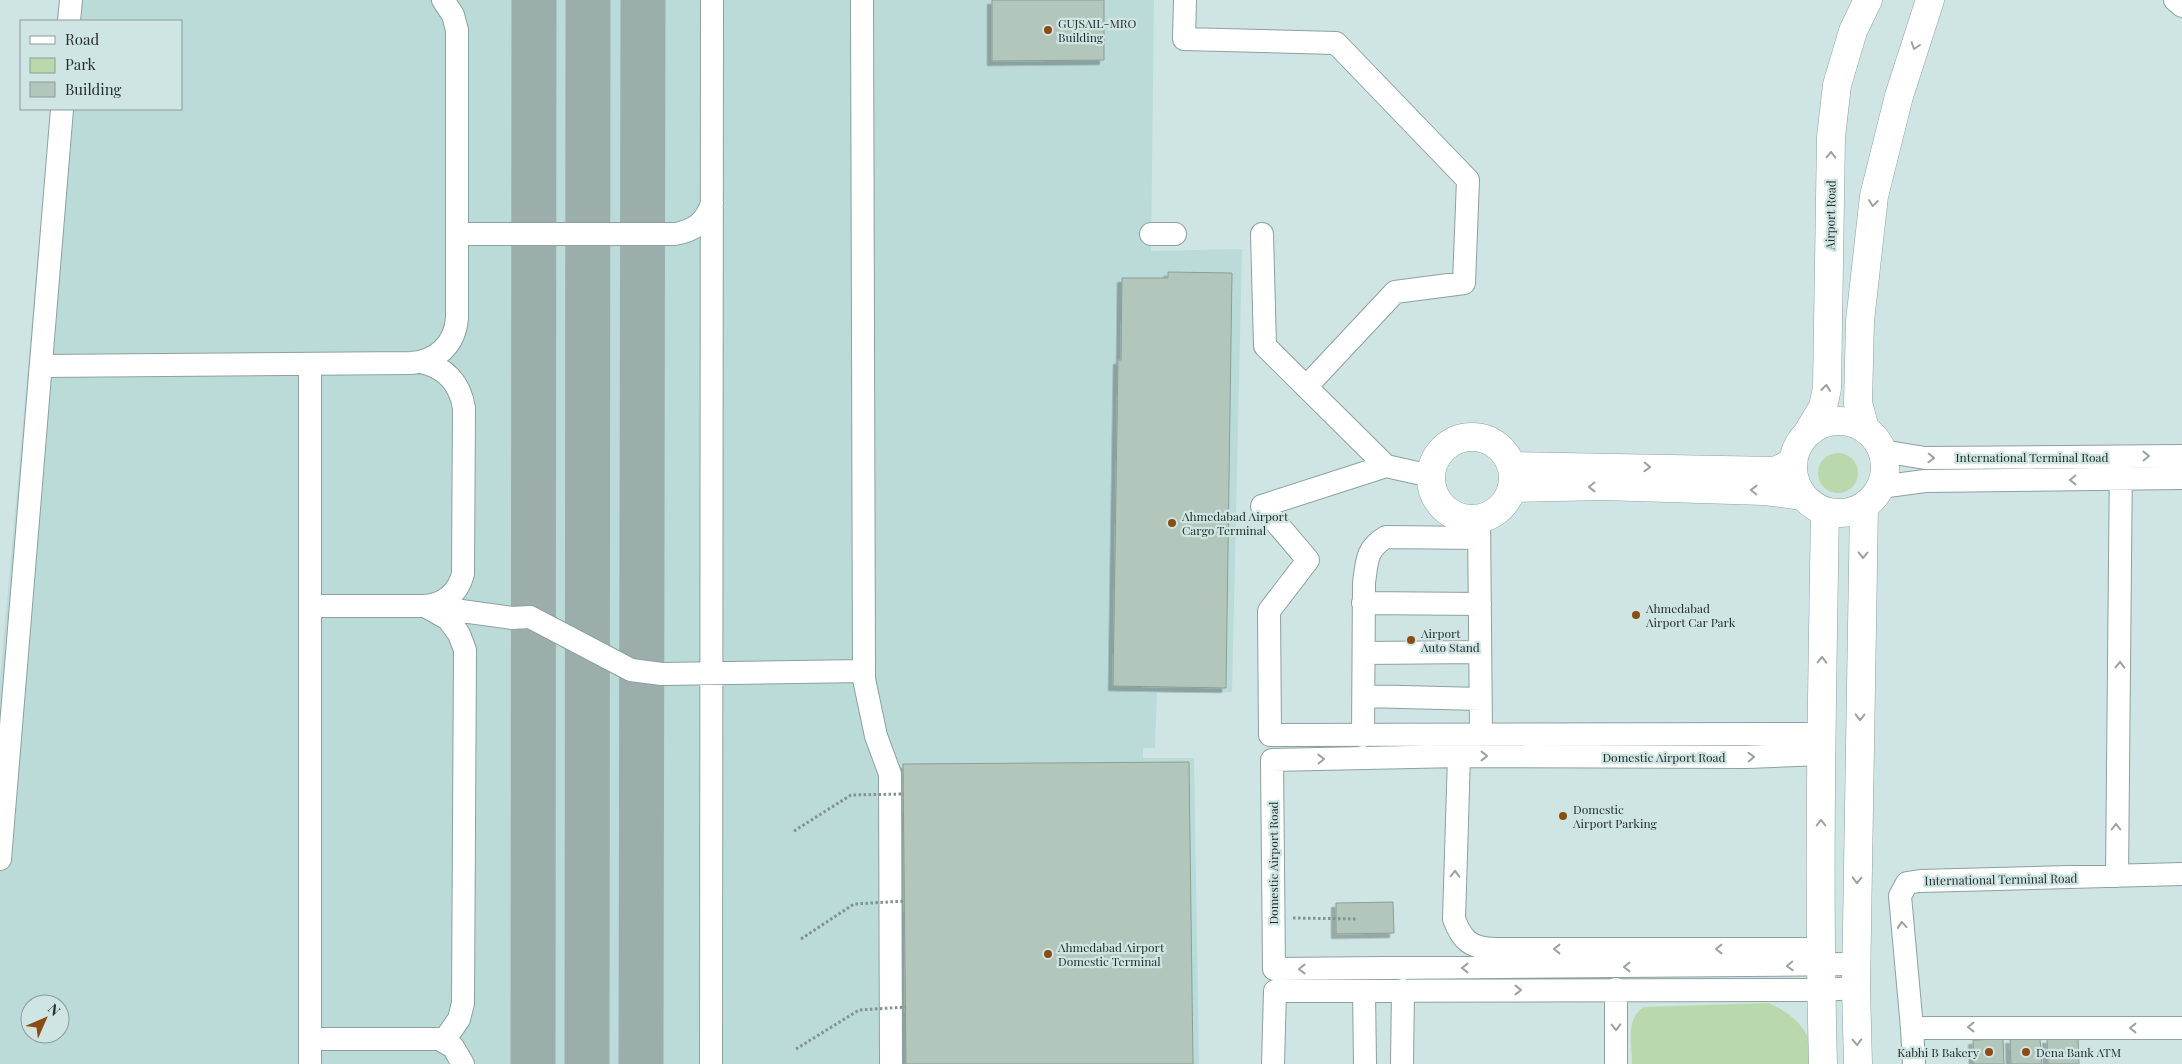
<svg xmlns="http://www.w3.org/2000/svg" width="2182" height="1064" font-family="'Playfair Display',serif">
<style>
.built{fill:#bbdbd9;fill-rule:evenodd}
.green{fill:#b9d9ad}
.lines{fill:none;stroke-linecap:round;stroke-linejoin:round}
.taxiway{stroke:#9caeac;stroke-width:45}
.building{fill:#b3c6bc;stroke:#8c9e95;filter:url(#shadow)}
.minor-casing{stroke:#8ca1a0;stroke-width:24}
.major-casing{stroke:#8ca1a0;stroke-width:29}
.path{stroke:#819290;stroke-width:3;stroke-dasharray:2.5 2.5;stroke-linecap:butt}
.minor{stroke:#fff;stroke-width:22}
.major{stroke:#fff;stroke-width:28}
.path-bridge{stroke:#819290;stroke-width:3;stroke-dasharray:2.5 2.5;stroke-linecap:butt}
.oneway{stroke:#9da1a0}
.poi-dot{fill:#8b4b15;stroke:#cee5e3;stroke-width:2}
.labels{text-anchor:middle;dominant-baseline:central;stroke-width:4.5;stroke-linejoin:round;paint-order:stroke}
.poi-label{font-size:12px;fill:#252e2d;stroke:#cee5e3;text-anchor:start}
.street-label{font-size:12px;fill:#252e2d;stroke:#cee5e3}
</style>
<defs>
<filter id="shadow"><feDropShadow dx="-4.5" dy="4.5" stdDeviation="0" flood-color="#0004"/></filter>
</defs>
<rect width="100%" height="100%" fill="#cee5e3"/>
<!-- built -->
<path class="built" d="M 60,0 L 1154,0 L 1151,251 L 1242,249 L 1232,692 L 1157,693 L 1155,748 L 1143,748 L 1143,758 L 1194,758 L 1199,1064 L 0,1064 L 0,680 L 51,109 L 181,109 L 181,21 L 58,21 ZM 30,1004 L 60,1004 L 60,1034 L 30,1034 Z"/>
<!-- green -->
<path class="green" d="M1818 473a20 20 0 1 1 40 0a20 20 0 1 1-40 0Z
M 1769,1003 C 1795,1015 1815,1034 1813,1064 L 1632,1064 C 1632,1045 1625,1018 1644,1007 Z"/>
<g class="lines">
<!-- taxiway -->
<path class="taxiway" d="M 533,1064 L 534,0
M 587,1064 L 588,0
M 641,1064 L 643,0"/>
</g>
<!-- building -->
<path class="building" d="M 992,0 L 1104,0 L 1104,60 L 992,61 Z
M 1168,272 L 1232,273 L 1226,688 L 1113,686 L 1118,360 L 1121,360 L 1122,278 L 1168,278 Z
M 1189,762 L 1193,1064 L 906,1064 L 903,764 Z
M 1393,902 L 1394,933 L 1336,934 L 1336,903 Z
M 2078,1038 L 2079,1064 L 2048,1064 L 2047,1039 Z
M 2003,1039 L 2004,1064 L 1974,1064 L 1973,1040 Z
M 2010,1039 L 2040,1039 L 2042,1064 L 2011,1064 Z"/>
<g class="lines">
<!-- minor casing -->
<g class="minor-casing">
<path id="minor" d="M 862,0 L 864,679 L 876,736 L 890,774 L 891,1064
M 1185,0 L 1184,39 L 1336,43 L 1468,180 L 1464,283 L 1395,292 L 1306,387
M 2175,0 L 2182,6
M 69,21 L 71,0
M 457,234 L 675,234 C 694,231 706,222 712,203
M 1151,234 L 1175,234
M 1262,234 L 1265,346 L 1386,466
M 421,362 C 445,367 460,383 464,408 L 463,574 C 458,593 445,604 425,606 L 512,618 L 530,617 L 631,670 L 662,674 L 864,671
M 42,366 L 410,363 C 437,362 455,344 457,318 L 457,30 L 453,15 L 443,0
M 1882,451 L 1925,458 L 2182,456
M 1431,476 L 1386,466 L 1262,506 L 1308,560 L 1269,611 L 1270,735 L 1821,734
M 1880,487 L 1925,481 L 2182,478
M 1479,518 L 1481,736
M 1363,603 L 1480,604
M 1364,653 L 1480,652
M 1364,696 L 1480,699
M 1363,736 L 1364,583 C 1367,561 1366,549 1386,537 L 1479,538
M 1821,754 L 1747,757 L 1459,756 L 1272,760 L 1274,969 L 1856,964
M 1459,756 L 1454,919 C 1462,940 1470,948 1494,949 L 1820,949
M 0,859 L 62,109
M 2182,874 L 1920,881 L 1907,883 L 1900,896 L 1912,1028 L 2182,1028
M 2117,876 L 2121,457
M 1616,989 L 1616,1064
M 1364,991 L 1365,1064
M 1912,1028 L 1914,1064
M 310,1039 L 445,1039 L 459,1019 L 463,1003 L 465,650 L 459,634 L 448,619 L 425,606 L 310,606
M 439,1039 L 453,1047 L 463,1064
M 310,1064 L 310,364
M 711,1064 L 712,0
M 1273,1064 L 1275,991 L 1821,990 L 1856,988
M 1402,1064 L 1403,990"/>
</g>
<!-- major casing -->
<g class="major-casing">
<path id="major" d="M1793 467a46 46 0 1 1 92 0a46 46 0 1 1-92 0Z
M 1865,429 L 1858,403 L 1860,321 L 1874,196 L 1899,96 L 1930,0
M 1808,432 L 1823,407 L 1827,388 L 1831,137 L 1837,85 L 1853,31 L 1868,0
M1431 478a41 41 0 1 1 82 0a41 41 0 1 1-82 0Z
M 1511,466 L 1775,471 L 1792,463
M 1512,488 L 1603,486 L 1765,491 L 1803,496
M 1823,1064 C 1818,880 1822,695 1825,511
M 1858,1064 L 1856,988 L 1864,506"/>
</g>
<!-- path -->
<path class="path" d="M 1293,918 L 1357,919"/>
<!-- minor -->
<use href="#minor" class="minor"/>
<!-- major -->
<use href="#major" class="major"/>
<!-- path-bridge -->
<path class="path-bridge" d="M 794,831 L 851,795 L 904,794
M 801,939 L 854,904 L 905,901
M 796,1049 L 859,1010 L 906,1007"/>
</g>
<!-- one-way arrows -->
<defs><path id="oneway-chevron" d="M-2-3.5L2.5 0L-2 3.5" fill="none" stroke-width="1.6" stroke-linecap="round" stroke-linejoin="round" transform="scale(1.25)"/></defs>
<g class="oneway">
<use href="#oneway-chevron" transform="translate(1915 46) rotate(108)"/>
<use href="#oneway-chevron" transform="translate(1831 155) rotate(-89)"/>
<use href="#oneway-chevron" transform="translate(1873 203) rotate(97)"/>
<use href="#oneway-chevron" transform="translate(1826 388) rotate(-84)"/>
<use href="#oneway-chevron" transform="translate(2146 456) rotate(-1)"/>
<use href="#oneway-chevron" transform="translate(1931 458) rotate(2)"/>
<use href="#oneway-chevron" transform="translate(1647 467) rotate(2)"/>
<use href="#oneway-chevron" transform="translate(2073 480) rotate(179)"/>
<use href="#oneway-chevron" transform="translate(1592 487) rotate(179)"/>
<use href="#oneway-chevron" transform="translate(1754 490) rotate(-179)"/>
<use href="#oneway-chevron" transform="translate(1863 555) rotate(91)"/>
<use href="#oneway-chevron" transform="translate(1822 660) rotate(-89)"/>
<use href="#oneway-chevron" transform="translate(2120 665) rotate(-89)"/>
<use href="#oneway-chevron" transform="translate(1860 717) rotate(91)"/>
<use href="#oneway-chevron" transform="translate(1484 756)"/>
<use href="#oneway-chevron" transform="translate(1751 757) rotate(-2)"/>
<use href="#oneway-chevron" transform="translate(1321 759) rotate(-1)"/>
<use href="#oneway-chevron" transform="translate(1821 823) rotate(-90)"/>
<use href="#oneway-chevron" transform="translate(2116 827) rotate(-90)"/>
<use href="#oneway-chevron" transform="translate(1455 874) rotate(-88)"/>
<use href="#oneway-chevron" transform="translate(1857 880) rotate(91)"/>
<use href="#oneway-chevron" transform="translate(1902 925) rotate(-95)"/>
<use href="#oneway-chevron" transform="translate(1557 949) rotate(180)"/>
<use href="#oneway-chevron" transform="translate(1719 949) rotate(180)"/>
<use href="#oneway-chevron" transform="translate(1790 966) rotate(176)"/>
<use href="#oneway-chevron" transform="translate(1627 967) rotate(180)"/>
<use href="#oneway-chevron" transform="translate(1465 968) rotate(180)"/>
<use href="#oneway-chevron" transform="translate(1302 969) rotate(180)"/>
<use href="#oneway-chevron" transform="translate(1518 990)"/>
<use href="#oneway-chevron" transform="translate(1616 1027) rotate(89)"/>
<use href="#oneway-chevron" transform="translate(1971 1027) rotate(-180)"/>
<use href="#oneway-chevron" transform="translate(2133 1028) rotate(-180)"/>
<use href="#oneway-chevron" transform="translate(1857 1042) rotate(88)"/>
</g>
<!-- markers -->
<g class="poi-dot">
<circle cx="1048" cy="30" r="5"/>
<circle cx="1172" cy="523" r="5"/>
<circle cx="1636" cy="615" r="5"/>
<circle cx="1411" cy="640" r="5"/>
<circle cx="1563" cy="816" r="5"/>
<circle cx="1048" cy="954" r="5"/>
<circle cx="1989" cy="1052" r="5"/>
<circle cx="2026" cy="1052" r="5"/>
</g>
<g class="labels">
<!-- poi labels -->
<g class="poi-label">
<text x="1058" y="23">GUJSAIL-MRO<tspan x="1058" dy="14">Building</tspan></text>
<text x="1182" y="516">Ahmedabad Airport<tspan x="1182" dy="14">Cargo Terminal</tspan></text>
<text x="1646" y="608">Ahmedabad<tspan x="1646" dy="14">Airport Car Park</tspan></text>
<text x="1421" y="633">Airport<tspan x="1421" dy="14">Auto Stand</tspan></text>
<text x="1573" y="809">Domestic<tspan x="1573" dy="14">Airport Parking</tspan></text>
<text x="1058" y="947">Ahmedabad Airport<tspan x="1058" dy="14">Domestic Terminal</tspan></text>
<text x="1979" y="1052" text-anchor="end">Kabhi B Bakery</text>
<text x="2036" y="1052">Dena Bank ATM</text>
</g>
<!-- street labels -->
<g class="street-label">
<text transform="translate(1830 215) rotate(-89)">Airport Road</text>
<text x="2032" y="457">International Terminal Road</text>
<text x="1664" y="757">Domestic Airport Road</text>
<text transform="translate(1273 863) rotate(-90)">Domestic Airport Road</text>
<text transform="translate(2001 879) rotate(-1)">International Terminal Road</text>
</g>
</g>
<!-- legend -->
<rect x="20" y="20" width="162" height="90" fill="#cee5e3" stroke="#8a9c9a"/>
<rect x="30" y="36" width="25" height="8" fill="#ffffff" stroke="#8a9c9a"/>
<text x="65" y="45" font-size="15" fill="#252e2d">Road</text>
<rect x="30" y="58" width="25" height="15" fill="#b9d9ad" stroke="#8a9c9a"/>
<text x="65" y="70" font-size="15" fill="#252e2d">Park</text>
<rect x="30" y="82" width="25" height="15" fill="#b3c6bc" stroke="#8a9c9a"/>
<text x="65" y="95" font-size="15" fill="#252e2d">Building</text>
<!-- north arrow -->
<g transform="translate(45 1019) rotate(45)"><circle r="24" fill="#cee5e3" stroke="#8a9c9a"/>
<path d="M0-4L9 19L0 12L-9 19Z" fill="#8b4b15"/>
<text y="-8" font-size="14" font-weight="bold" text-anchor="middle" fill="#252e2d">N</text>
</g>
</svg>
